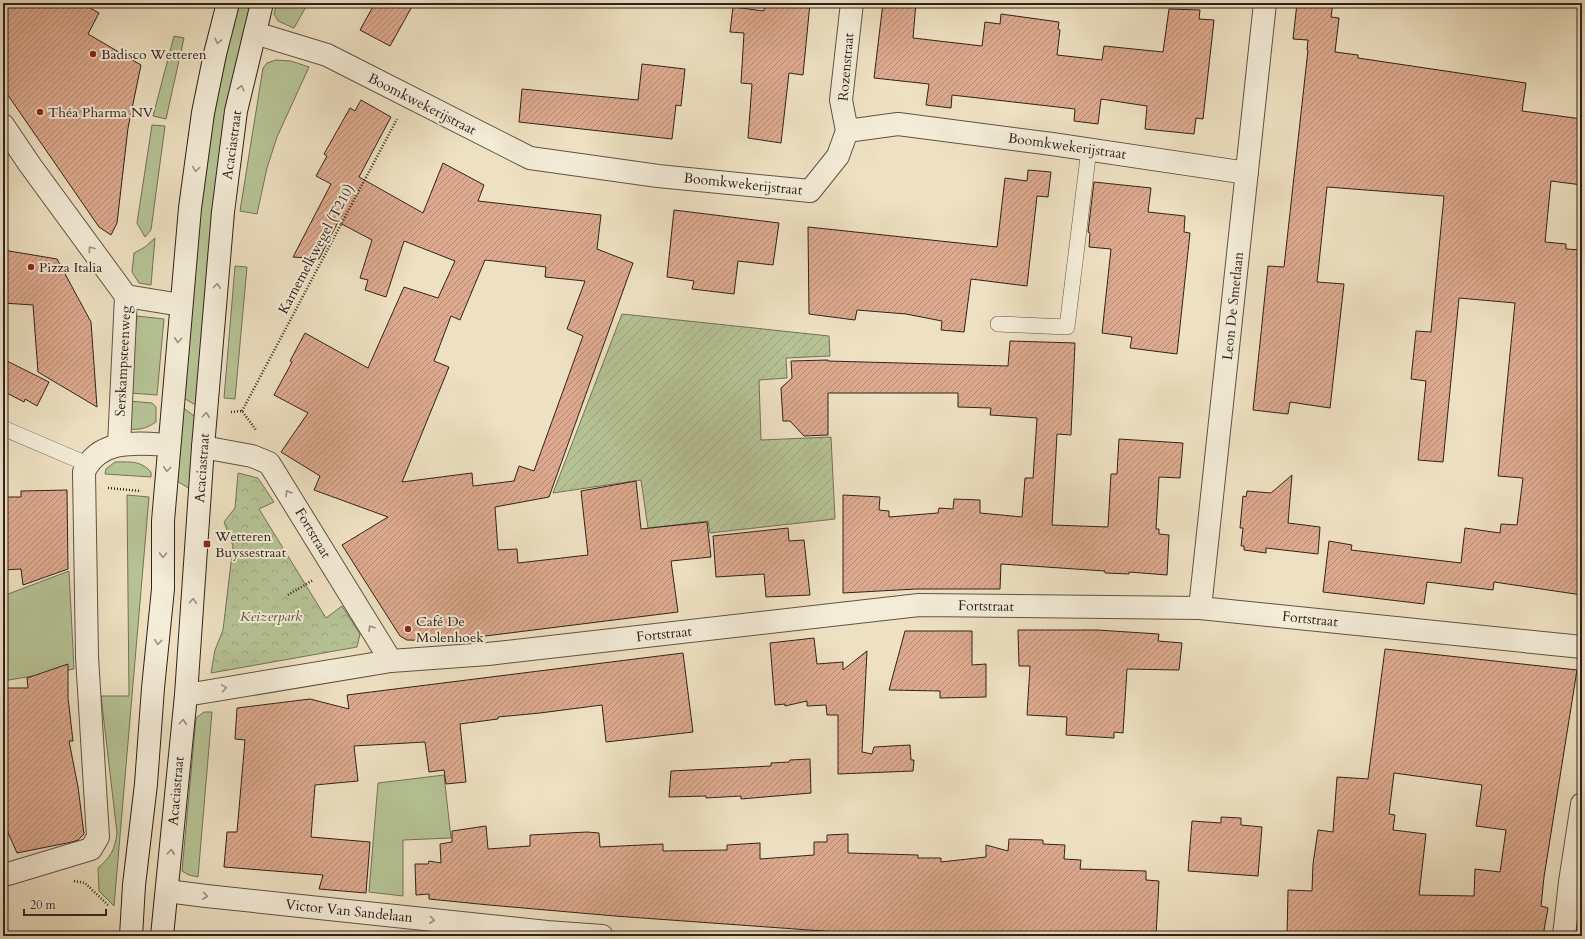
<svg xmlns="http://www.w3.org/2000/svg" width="1585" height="939" font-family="Cardo,serif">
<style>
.grass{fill:#b6c395;stroke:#737259}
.forest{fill:url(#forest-crowns);stroke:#737259}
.garden{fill:url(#garden-furrows);stroke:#737259}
.building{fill:url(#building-hatch);stroke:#30221d;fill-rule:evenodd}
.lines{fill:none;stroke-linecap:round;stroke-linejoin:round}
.lane-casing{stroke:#605246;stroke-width:16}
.street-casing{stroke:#605246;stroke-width:24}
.secondary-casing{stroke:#30221d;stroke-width:24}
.path{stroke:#30221d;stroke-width:2.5;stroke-dasharray:1 2;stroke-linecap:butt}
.lane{stroke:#f4ecd7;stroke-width:15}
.street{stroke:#f4ecd7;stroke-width:22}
.secondary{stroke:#f4ecd7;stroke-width:22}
.oneway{stroke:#9c9183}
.poi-dot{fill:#8f2418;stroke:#f4ecd7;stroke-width:1.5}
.labels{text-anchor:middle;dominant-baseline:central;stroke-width:4;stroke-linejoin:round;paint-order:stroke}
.poi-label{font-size:14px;fill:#30221d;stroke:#f4ecd7;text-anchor:start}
.street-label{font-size:14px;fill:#30221d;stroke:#f4ecd7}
.park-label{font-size:14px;font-style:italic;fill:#585241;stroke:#f4ecd7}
</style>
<defs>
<pattern id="forest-crowns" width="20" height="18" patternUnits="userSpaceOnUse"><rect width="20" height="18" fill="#b6c395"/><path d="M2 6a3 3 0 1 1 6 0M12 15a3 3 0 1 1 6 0" fill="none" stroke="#9da780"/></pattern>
<pattern id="garden-furrows" width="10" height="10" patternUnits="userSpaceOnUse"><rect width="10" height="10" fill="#b6c395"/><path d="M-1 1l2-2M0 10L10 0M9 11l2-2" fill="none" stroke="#9da780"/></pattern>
<pattern id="building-hatch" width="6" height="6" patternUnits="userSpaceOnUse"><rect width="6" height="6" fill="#deaa8f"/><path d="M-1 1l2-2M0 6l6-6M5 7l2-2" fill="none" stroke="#b48a74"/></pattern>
</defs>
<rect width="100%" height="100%" fill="#eee1c2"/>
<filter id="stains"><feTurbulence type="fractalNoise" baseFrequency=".005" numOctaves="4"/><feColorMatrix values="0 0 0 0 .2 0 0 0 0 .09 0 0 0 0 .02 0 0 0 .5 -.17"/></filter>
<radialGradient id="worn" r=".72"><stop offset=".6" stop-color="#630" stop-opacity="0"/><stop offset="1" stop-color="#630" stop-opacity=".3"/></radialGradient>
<!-- grass -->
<path class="grass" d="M 235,3 L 253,3 L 199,407 L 182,397 L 206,135 Z
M 277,3 L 308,3 L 294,28 L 278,21 L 274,14 Z
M 174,36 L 184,38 L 166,119 L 153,116 Z
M 276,60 L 291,61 L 309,67 L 277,137 L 267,168 L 257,214 L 240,211 L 263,68 L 267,63 Z
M 152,125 L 165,126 L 151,230 L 145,237 L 137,223 Z
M 155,238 L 151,285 L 139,283 L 132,272 L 134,253 L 145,247 Z
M 235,266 L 247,267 L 235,399 L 224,398 Z
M 137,316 L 164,319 L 157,395 L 130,393 Z
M 129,401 L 152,403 L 156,407 L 156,422 C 146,429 139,430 127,429 Z
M 182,407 L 197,418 L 192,490 L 175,480 Z
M 115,462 C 130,462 140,460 151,472 L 151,477 L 105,474 L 106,469 Z
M 127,495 L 149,497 L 114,906 L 99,891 L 98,868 C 111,857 115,849 117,833 L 101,696 L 129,696 Z
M 69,571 L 74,669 L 3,681 L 3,596 Z
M 204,712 L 212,712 L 198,877 L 189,875 L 182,871 L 196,718 Z
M 444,775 L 451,838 L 403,840 L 403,896 L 369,892 L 378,783 Z"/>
<!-- forest -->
<path class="forest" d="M 238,473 L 258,478 L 274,502 L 259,509 L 326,618 L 342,606 L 360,634 L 357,647 L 211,673 L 215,650 L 223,630 L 233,546 L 224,522 L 235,508 Z"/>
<!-- garden -->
<path class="garden" d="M 622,314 L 829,336 L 830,356 L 786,358 L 787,378 L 759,380 L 761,440 L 831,437 L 835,519 L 710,533 L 708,521 L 648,528 L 641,480 L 553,493 Z"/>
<!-- building -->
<path class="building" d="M 3,3 L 81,3 L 99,13 L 88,34 L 141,65 L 128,128 L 117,223 L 111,235 L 99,227 L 3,88 Z
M 375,3 L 414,3 L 390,46 L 360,30 Z
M 765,3 L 810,3 L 803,75 L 789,73 L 781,143 L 748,138 L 752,84 L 741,83 L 744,33 L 730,32 L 733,7 L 764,11 Z
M 883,3 L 916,3 L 913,38 L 982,46 L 985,22 L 1000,24 L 1001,14 L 1059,22 L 1058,29 L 1060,30 L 1057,55 L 1102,60 L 1104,46 L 1163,52 L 1169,9 L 1200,10 L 1199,19 L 1214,20 L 1203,119 L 1196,118 L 1194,134 L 1145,129 L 1147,106 L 1101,99 L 1098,124 L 1074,121 L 1075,109 L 952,95 L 951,108 L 926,105 L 929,84 L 874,78 Z
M 1297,3 L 1333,3 L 1331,17 L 1339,18 L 1335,52 L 1358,55 L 1358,58 L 1526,83 L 1522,111 L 1582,119 L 1582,185 L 1551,181 L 1545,242 L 1566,244 L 1566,249 L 1582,250 L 1582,595 L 1494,582 L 1493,590 L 1427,582 L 1424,604 L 1323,592 L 1329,541 L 1352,545 L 1351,550 L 1461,563 L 1465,528 L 1500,533 L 1501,524 L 1517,525 L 1523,478 L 1498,476 L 1515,303 L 1459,298 L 1443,462 L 1418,460 L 1426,381 L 1411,379 L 1416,331 L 1431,332 L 1444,196 L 1327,187 L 1317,282 L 1344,284 L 1330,408 L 1290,402 L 1288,414 L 1253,410 L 1268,266 L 1284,267 L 1308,50 L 1307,50 L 1308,40 L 1293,39 Z
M 642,64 L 685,69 L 681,106 L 676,105 L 672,139 L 519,122 L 522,89 L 638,100 Z
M 361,100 L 391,117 L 359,177 L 423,213 L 443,163 L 484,185 L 478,201 L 601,215 L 597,249 L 633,263 L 549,497 L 495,507 L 498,550 L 517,549 L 518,563 L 588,555 L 581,491 L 636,481 L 641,529 L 707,522 L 711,557 L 671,561 L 678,612 L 445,641 L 407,640 L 400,636 L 342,545 L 388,517 L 314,490 L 320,476 L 281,452 L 308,413 L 274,395 L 292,362 L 290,361 L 305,333 L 368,368 L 404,287 L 438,298 L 455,261 L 404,241 L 386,297 L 365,290 L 368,280 L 360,278 L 372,240 L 338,222 L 319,259 L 293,257 L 331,184 L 316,176 L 327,156 L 324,154 L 350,108 L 355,111 ZM 485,260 L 546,267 L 545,277 L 585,281 L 567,329 L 583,336 L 534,471 L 519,466 L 514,481 L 473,486 L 472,473 L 402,482 L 449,367 L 434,361 L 451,316 L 460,320 Z
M 1028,170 L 1051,172 L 1048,197 L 1037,196 L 1027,286 L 971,279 L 964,332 L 941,330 L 942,321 L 906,314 L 857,310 L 855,320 L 809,314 L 808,227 L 997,247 L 1005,178 L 1027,181 Z
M 1094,182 L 1151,188 L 1148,212 L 1185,216 L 1184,232 L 1190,233 L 1177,354 L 1130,348 L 1132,337 L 1102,333 L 1111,249 L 1089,247 L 1090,233 L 1088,232 Z
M 674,210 L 779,223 L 773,265 L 738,261 L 734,294 L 692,289 L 694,281 L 667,277 Z
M 3,250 L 57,259 L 91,322 L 97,407 L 38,372 L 33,305 L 3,303 Z
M 1010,341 L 1075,343 L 1071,435 L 1057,434 L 1052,525 L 1108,527 L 1111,474 L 1117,474 L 1119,439 L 1183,443 L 1180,478 L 1159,477 L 1156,529 L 1159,529 L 1159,534 L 1169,535 L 1167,575 L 1129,572 L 1129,574 L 1105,573 L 1105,571 L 1001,564 L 1000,589 L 916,589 L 843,593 L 843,495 L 880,497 L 879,510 L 889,511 L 889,517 L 938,513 L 939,508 L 953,509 L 954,499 L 980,500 L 980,513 L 1022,517 L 1025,478 L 1033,478 L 1037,418 L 990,415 L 991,408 L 958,407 L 958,393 L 828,393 L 828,435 L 804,436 L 790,421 L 783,421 L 781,388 L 792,378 L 791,361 L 828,360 L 828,361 L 1008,366 Z
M 3,359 L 49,382 L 37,406 L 25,399 L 24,402 L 3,391 Z
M 1292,475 L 1288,523 L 1320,527 L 1318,554 L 1266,548 L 1266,553 L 1244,550 L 1244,546 L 1241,546 L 1243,528 L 1240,528 L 1243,496 L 1246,497 L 1247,491 L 1271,493 Z
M 67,490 L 68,569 L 23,585 L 21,569 L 3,570 L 3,521 L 6,522 L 4,497 L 21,497 L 21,491 Z
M 788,528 L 789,541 L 804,540 L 810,595 L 766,597 L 764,574 L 716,577 L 713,536 Z
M 1018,630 L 1097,630 L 1159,634 L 1158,641 L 1182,643 L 1179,670 L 1127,669 L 1123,733 L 1114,732 L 1114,738 L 1066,735 L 1067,717 L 1027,715 L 1030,666 L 1019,666 Z
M 905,631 L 972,631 L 972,665 L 986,664 L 986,697 L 940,698 L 940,691 L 889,690 Z
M 814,638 L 817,664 L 843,662 L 843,670 L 867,651 L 862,752 L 872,754 L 874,747 L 910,745 L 911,760 L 914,760 L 913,771 L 838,774 L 838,715 L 827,715 L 826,705 L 807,706 L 807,701 L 785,706 L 785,704 L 775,705 L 770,643 Z
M 1385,649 L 1577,670 L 1544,877 L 1541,906 L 1548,908 L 1543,936 L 1287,936 L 1288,890 L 1312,891 L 1313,864 L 1318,830 L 1333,832 L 1337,777 L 1368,779 ZM 1394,773 L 1482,785 L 1476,826 L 1506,830 L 1500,872 L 1475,869 L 1474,896 L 1419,895 L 1426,834 L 1393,830 L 1395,815 L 1389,814 Z
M 683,653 L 693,732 L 606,742 L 602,705 L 540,713 L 498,717 L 498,719 L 460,724 L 466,782 L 446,784 L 444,770 L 429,772 L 425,742 L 354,746 L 358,781 L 315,785 L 311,837 L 370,842 L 366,893 L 319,889 L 323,875 L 224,867 L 227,832 L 237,832 L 245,740 L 235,739 L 237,708 L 310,699 L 349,709 L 347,695 Z
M 68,664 L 68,698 L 73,741 L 69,741 L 78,787 L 84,834 L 78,840 L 72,842 L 17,853 L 3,821 L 3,688 L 28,688 L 27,678 Z
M 810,759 L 811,793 L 741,799 L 741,796 L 706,798 L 706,796 L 669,797 L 671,771 L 771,766 L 771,763 L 789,762 L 790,760 Z
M 1221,817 L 1241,818 L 1241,825 L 1262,827 L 1258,876 L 1188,871 L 1192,821 L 1221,823 Z
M 486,826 L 488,849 L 530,846 L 530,835 L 587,832 L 599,833 L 600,847 L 663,844 L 663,851 L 727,850 L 727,845 L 760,843 L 760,859 L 814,855 L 814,842 L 827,842 L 827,835 L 848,834 L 848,853 L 918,855 L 918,858 L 941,858 L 941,862 L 986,857 L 986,845 L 1008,851 L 1009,839 L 1043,840 L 1043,844 L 1065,845 L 1064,859 L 1081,860 L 1080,869 L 1146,871 L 1146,880 L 1159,881 L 1156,936 L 892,936 L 615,916 L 489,905 L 429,899 L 429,894 L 416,895 L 415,864 L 428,864 L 429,861 L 441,863 L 440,844 L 452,842 L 452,831 Z"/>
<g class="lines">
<!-- lane casing -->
<g class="lane-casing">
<path id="lane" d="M 998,324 L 1067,327 L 1089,149
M 3,428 L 87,464"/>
</g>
<!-- street casing -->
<g class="street-casing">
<path id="street" d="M 255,33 L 327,55 L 530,158 L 658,176 L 810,191 L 838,156 L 847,131 L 898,124 L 1052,144 L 1247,173
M 3,125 L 30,165 L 126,296 L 119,445
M 847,131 L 841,100 L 852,3
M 126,296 L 181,305
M 203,447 L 252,456 L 269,463 L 391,661
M 1200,608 L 1265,3
M 186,695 L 391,661 L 488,654 L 919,605 L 1200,608 L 1582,647
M 3,873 L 8,874 L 91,849 L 98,837 L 87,657 L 84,472 C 99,438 138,443 169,445
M 167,891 L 206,896 L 547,932 L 602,936
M 1564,936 L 1570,882 L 1582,804"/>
</g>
<!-- secondary casing -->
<g class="secondary-casing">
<path id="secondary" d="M 131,936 L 134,885 L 146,784 L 153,688 L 163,589 L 163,521 L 190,208 L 203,113 L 215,54 L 228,3
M 162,936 L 186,695 L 203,447 L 223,212 L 236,111 L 262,3"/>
</g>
<!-- path -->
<path class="path" d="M 242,411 L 397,119
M 231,412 L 242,411 L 256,430
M 108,488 L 141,491
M 288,595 L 313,580
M 74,881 L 85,883 L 108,905"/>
<!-- lane -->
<use href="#lane" class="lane"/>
<!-- street -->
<use href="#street" class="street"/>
<!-- secondary -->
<use href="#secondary" class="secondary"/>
</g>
<!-- one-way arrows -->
<defs><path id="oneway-chevron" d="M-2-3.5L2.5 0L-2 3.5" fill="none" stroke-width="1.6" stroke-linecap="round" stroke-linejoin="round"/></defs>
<g class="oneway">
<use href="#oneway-chevron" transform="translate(218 41) rotate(104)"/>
<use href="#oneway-chevron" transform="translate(241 88) rotate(-76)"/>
<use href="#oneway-chevron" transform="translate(196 169) rotate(98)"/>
<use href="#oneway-chevron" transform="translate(91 249) rotate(-126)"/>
<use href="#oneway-chevron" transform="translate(217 286) rotate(-86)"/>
<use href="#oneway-chevron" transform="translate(178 340) rotate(95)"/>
<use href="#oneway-chevron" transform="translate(206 415) rotate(-85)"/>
<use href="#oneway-chevron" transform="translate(167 469) rotate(95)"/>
<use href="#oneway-chevron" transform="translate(288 493) rotate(-121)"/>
<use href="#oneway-chevron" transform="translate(163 555) rotate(90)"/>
<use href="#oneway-chevron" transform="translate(193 601) rotate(-86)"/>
<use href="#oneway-chevron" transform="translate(371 628) rotate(-122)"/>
<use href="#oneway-chevron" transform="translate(158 642) rotate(96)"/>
<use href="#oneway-chevron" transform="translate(224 688) rotate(-9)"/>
<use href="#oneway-chevron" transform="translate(183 722) rotate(-85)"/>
<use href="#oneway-chevron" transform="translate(171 852) rotate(-85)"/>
<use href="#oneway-chevron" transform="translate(205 896) rotate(7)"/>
<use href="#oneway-chevron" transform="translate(432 920) rotate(6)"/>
</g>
<!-- markers -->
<g class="poi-dot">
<circle cx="93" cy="54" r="4"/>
<circle cx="40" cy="112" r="4"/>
<circle cx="31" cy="267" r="4"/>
<rect x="203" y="540" width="8" height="8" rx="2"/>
<circle cx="408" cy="629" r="4"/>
</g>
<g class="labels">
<!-- poi labels -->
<g class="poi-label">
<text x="101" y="54">Badisco Wetteren</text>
<text x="48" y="112">Théa Pharma NV</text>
<text x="39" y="267">Pizza Italia</text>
<text x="215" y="536">Wetteren<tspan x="215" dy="16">Buyssestraat</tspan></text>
<text x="416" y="621">Café De<tspan x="416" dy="16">Molenhoek</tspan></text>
</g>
<!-- street labels -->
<g class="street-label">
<text transform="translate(846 67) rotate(-85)">Rozenstraat</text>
<text transform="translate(422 104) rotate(27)">Boomkwekerijstraat</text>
<text transform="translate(232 145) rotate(-82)">Acaciastraat</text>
<text transform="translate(1067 146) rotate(8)">Boomkwekerijstraat</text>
<text transform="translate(743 184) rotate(6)">Boomkwekerijstraat</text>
<text transform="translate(316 249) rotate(-62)">Karnemelkwegel (T210)</text>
<text transform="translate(1233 306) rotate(-84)">Leon De Smetlaan</text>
<text transform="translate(123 361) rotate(-87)">Serskampsteenweg</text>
<text transform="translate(202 468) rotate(-86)">Acaciastraat</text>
<text transform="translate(313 533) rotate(59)">Fortstraat</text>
<text transform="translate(986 606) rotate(1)">Fortstraat</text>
<text transform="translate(1310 619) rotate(6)">Fortstraat</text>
<text transform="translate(664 634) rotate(-6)">Fortstraat</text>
<text transform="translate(176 791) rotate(-85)">Acaciastraat</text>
<text transform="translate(349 911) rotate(6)">Victor Van Sandelaan</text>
</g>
<!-- park labels -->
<g class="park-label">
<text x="271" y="616">Keizerpark</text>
</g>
</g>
<!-- margin -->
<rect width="1585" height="939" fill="none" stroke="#eee1c2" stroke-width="16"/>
<rect x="4" y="4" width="1577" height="931" fill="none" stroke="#30221d" stroke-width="2"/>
<rect x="8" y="8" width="1569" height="923" fill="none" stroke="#30221d"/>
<!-- scale -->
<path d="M24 909v6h82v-6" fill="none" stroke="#30221d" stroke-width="2"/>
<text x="30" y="909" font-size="12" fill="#30221d" stroke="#f4ecd7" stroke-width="3" paint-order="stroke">20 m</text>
<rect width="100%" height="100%" filter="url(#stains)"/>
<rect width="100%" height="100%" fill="url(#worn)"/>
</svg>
